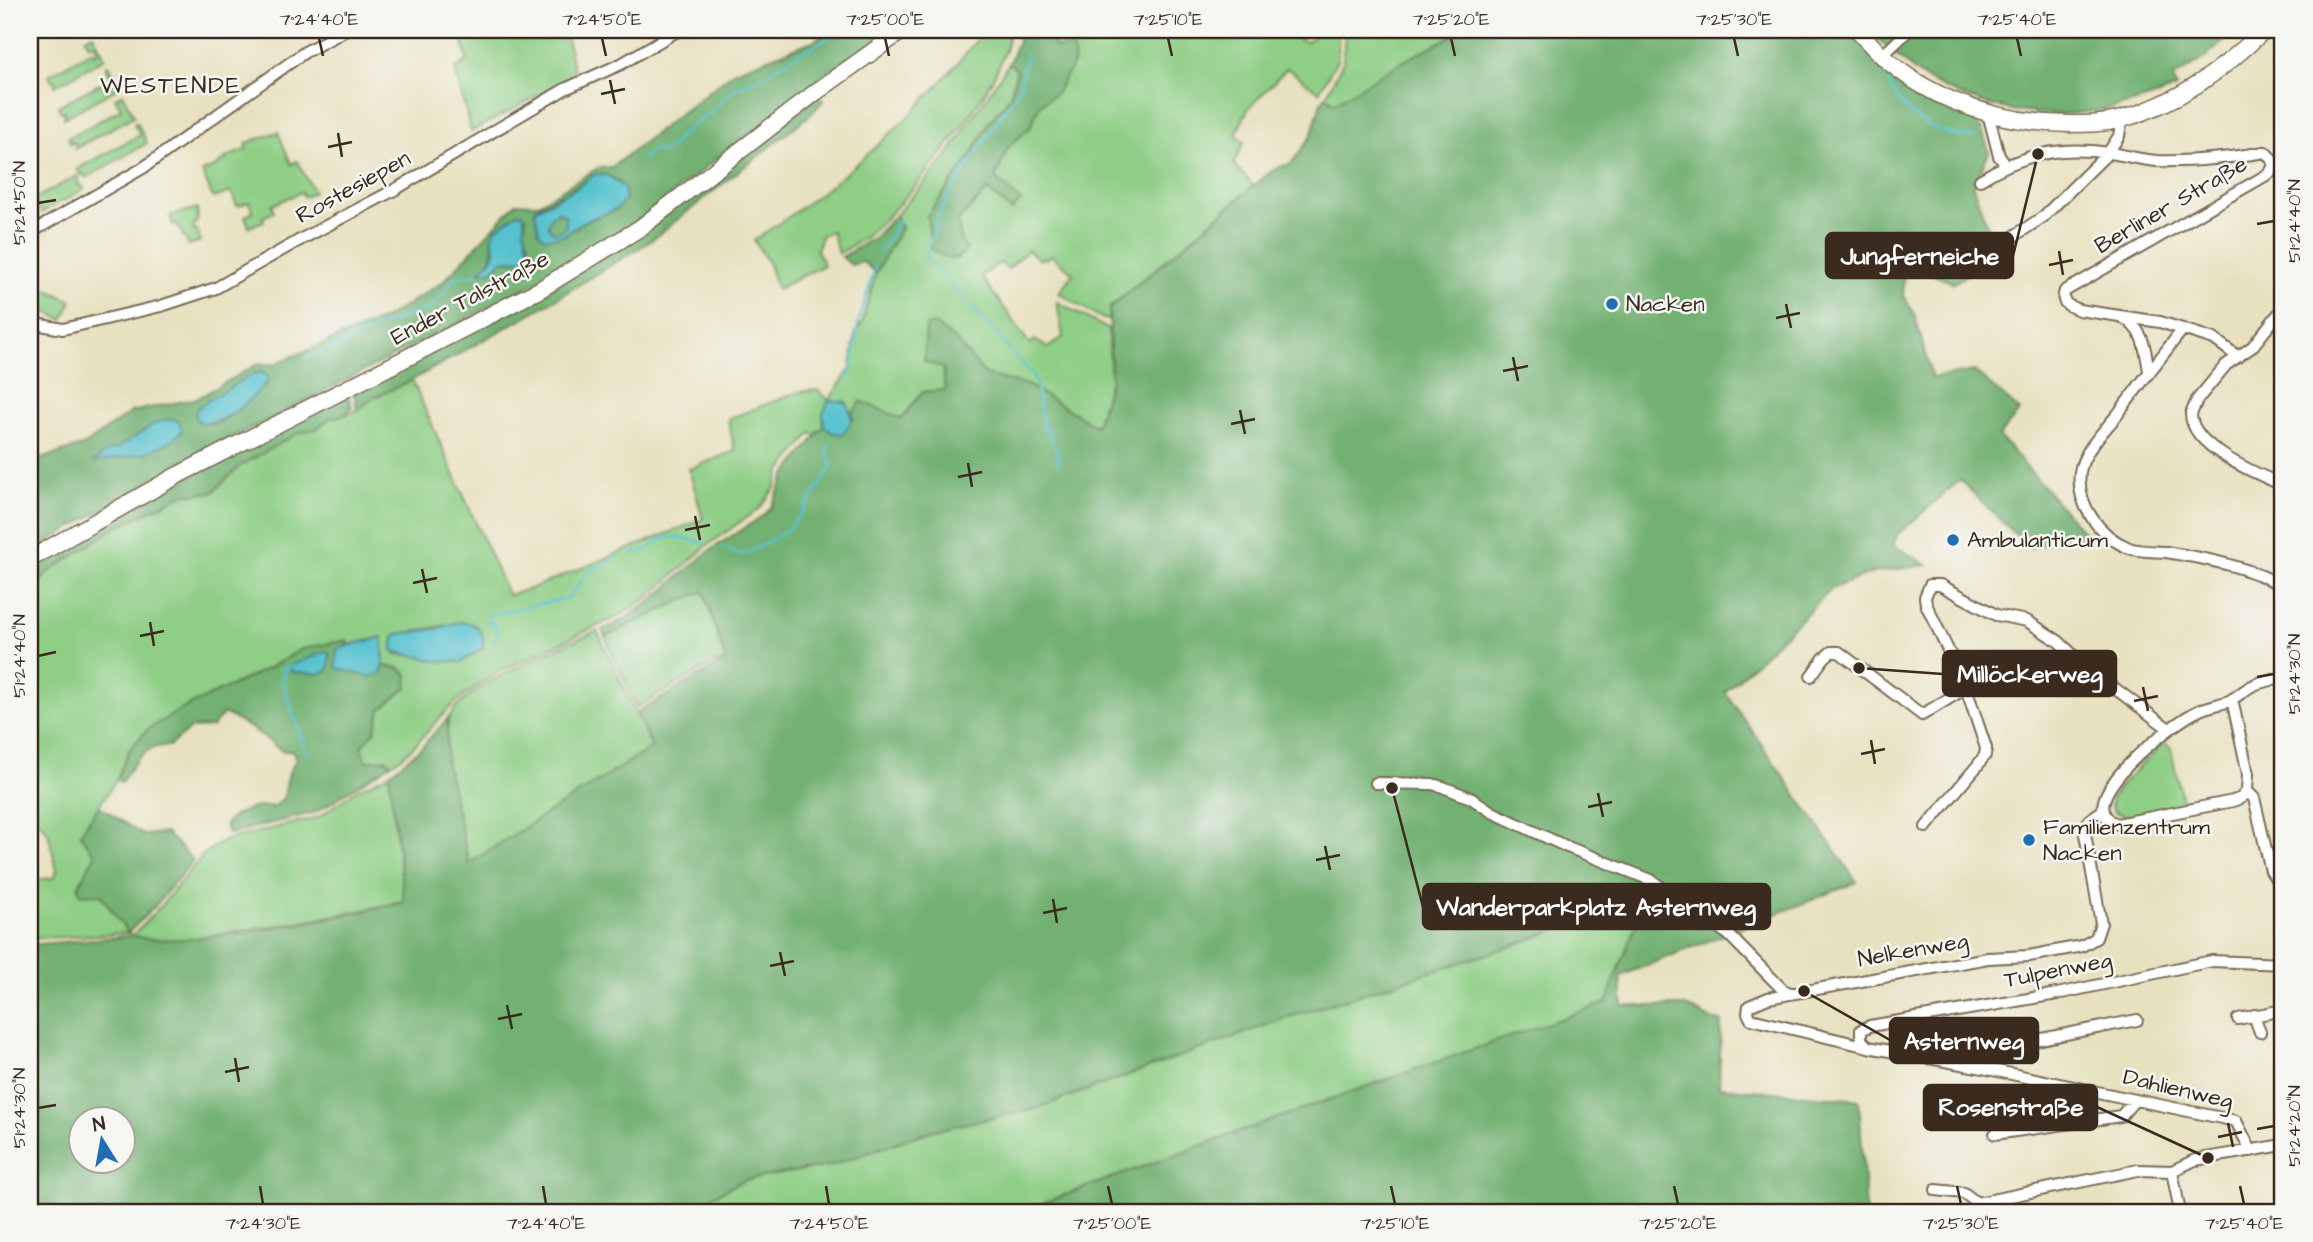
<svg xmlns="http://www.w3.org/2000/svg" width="2313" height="1242" font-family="'Architects Daughter',sans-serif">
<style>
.green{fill:#8ece85;stroke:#647c52;stroke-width:2;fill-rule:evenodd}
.forest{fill:#72b172;stroke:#566e48;stroke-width:2;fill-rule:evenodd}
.water{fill:#56c2cf;stroke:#487676;stroke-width:2;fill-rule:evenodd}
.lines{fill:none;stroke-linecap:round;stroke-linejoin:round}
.stream{stroke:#56c2cf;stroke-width:2.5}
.minor-casing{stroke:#786a57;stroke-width:14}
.secondary-casing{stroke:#786a57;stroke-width:19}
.minor{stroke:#fff;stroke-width:10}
.secondary{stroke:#fff;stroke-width:16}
.ticks{fill:none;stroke:#3b2a1e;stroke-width:2.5}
.poi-dot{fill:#1f6fb2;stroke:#f6f6f2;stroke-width:2.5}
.labels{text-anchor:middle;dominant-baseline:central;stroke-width:5;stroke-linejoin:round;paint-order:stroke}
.street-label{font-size:23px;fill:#3b2a1e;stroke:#f6f6f2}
.poi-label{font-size:23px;fill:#3b2a1e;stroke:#f6f6f2;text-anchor:start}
.neighbourhood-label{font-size:24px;letter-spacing:2px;fill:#3b2a1e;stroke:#f6f6f2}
.leader{fill:none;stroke:#3b2a1e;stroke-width:2.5}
.callout-dot{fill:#3b2a1e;stroke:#f6f6f2;stroke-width:2.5}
.callout{fill:#3b2a1e;stroke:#3b2a1e;stroke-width:2.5}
.callout-label{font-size:24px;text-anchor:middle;font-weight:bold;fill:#fff}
.neatline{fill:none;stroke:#3b2a1e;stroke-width:2.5}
.ticks-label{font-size:18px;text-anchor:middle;fill:#3b2a1e}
</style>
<rect width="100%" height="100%" fill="#f6f6f2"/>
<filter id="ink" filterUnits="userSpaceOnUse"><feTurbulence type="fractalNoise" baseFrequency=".0143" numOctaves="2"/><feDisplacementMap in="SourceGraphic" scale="14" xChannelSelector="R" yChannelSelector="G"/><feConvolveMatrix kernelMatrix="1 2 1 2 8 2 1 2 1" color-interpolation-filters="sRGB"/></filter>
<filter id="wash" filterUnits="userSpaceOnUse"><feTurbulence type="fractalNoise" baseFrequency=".00686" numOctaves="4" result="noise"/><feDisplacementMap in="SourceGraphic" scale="28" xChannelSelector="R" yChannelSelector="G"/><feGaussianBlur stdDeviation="1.57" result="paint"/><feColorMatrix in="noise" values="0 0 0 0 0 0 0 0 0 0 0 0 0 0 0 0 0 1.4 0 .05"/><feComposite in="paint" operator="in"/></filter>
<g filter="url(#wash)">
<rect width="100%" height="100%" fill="#e8e1c0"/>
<!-- green -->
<path class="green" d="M 461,30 L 565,30 L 575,76 L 471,132 L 455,69 L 467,61 Z
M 985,30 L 1008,30 C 1012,77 906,202 869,234 C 860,242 848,248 838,254 L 832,231 L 821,236 L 817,250 L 824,265 L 777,289 L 769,264 L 754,240 C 842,184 921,111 985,30 Z
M 1050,30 L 1306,30 L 1299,39 L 1306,42 L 1324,30 L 1339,30 L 1337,60 L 1319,92 L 1287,68 L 1248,109 L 1236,134 L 1244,142 L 1234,164 L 1253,186 L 1109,308 L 1109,319 L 1103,319 L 1059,293 L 1073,273 L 1051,255 L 1046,259 L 1043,257 L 1040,260 L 1028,250 L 1008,269 L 1000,263 L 981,276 L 1030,344 L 1035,340 L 1048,348 L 1063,337 L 1057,302 L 1108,329 L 1111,379 L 1096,426 L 1029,386 L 986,375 L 957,342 L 943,368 L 945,390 L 922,392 L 902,419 L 862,402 L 852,414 L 846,402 L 823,413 L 824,426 L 815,435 L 811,433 L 780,472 L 775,488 L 760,508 L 709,544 L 650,596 L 621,615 L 502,670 C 487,680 470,690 456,702 C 433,722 417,749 391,764 L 387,759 L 366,762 L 361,747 L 375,731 L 380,710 L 407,687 L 399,668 L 384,666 L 382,638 L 347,645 L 347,641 L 302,649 L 269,668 L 186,707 L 148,729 L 129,750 L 117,779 L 80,834 L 96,855 L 78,887 L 100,894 L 128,933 L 30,939 L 30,880 L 53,878 L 57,871 L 48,832 L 36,818 L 30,799 L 30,605 L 36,587 L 46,574 L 115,528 L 182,495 L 213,492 L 240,466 L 298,433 L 316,429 L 330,418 L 345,415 L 357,410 L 373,398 L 412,380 L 508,595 L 530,589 L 703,519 L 689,469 L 735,451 L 728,419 L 798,392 L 817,390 L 829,400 L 851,368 L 855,334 L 862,323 L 876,273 L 901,228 L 895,216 L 946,158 L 1009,63 L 1017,70 L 1010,97 L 989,122 L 970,158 L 927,216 L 961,241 L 958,221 L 988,190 L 1020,201 L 995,179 L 1009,146 L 1030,128 L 1039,106 L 1057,92 ZM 460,622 L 437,661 L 425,657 L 396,654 L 393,651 L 394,637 C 413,629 438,628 460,622 Z
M 1345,30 L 1463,30 L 1400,63 L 1334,103 L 1326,96 L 1343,62 Z
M 93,34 L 105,58 L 55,86 L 55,80 L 52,81 L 49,75 L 92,51 L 94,54 L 98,51 L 94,43 L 89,45 L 85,38 Z
M 109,65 L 120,87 L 64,118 L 65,111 L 61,112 L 58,106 L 111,78 L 106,66 Z
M 123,94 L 134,116 L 74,149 L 76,145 L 74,142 L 71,144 L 68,138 L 121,109 L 115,98 Z
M 137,122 L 147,143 L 86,178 L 83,174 L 81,175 L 77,169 L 140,135 L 134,124 Z
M 278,132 L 291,164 L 297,161 L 314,192 L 304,197 L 301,192 L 272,205 L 274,212 L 263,217 L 264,221 L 249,227 L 245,216 L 253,212 L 249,202 L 237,206 L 231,192 L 213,198 L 202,172 L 219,165 L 219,163 L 226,160 L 225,158 L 247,149 L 246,143 Z
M 77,176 L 80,181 L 77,183 L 79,186 L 82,185 L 84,189 L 41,213 L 34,199 Z
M 197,208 L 198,219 L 193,228 L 194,231 L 197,230 L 201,241 L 189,246 L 177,224 L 173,225 L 170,216 Z
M 31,282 L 72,301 L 63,320 L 30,304 Z
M 704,592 L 726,661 L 718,665 L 716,662 L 637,707 L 605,637 L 684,599 Z
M 597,631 L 652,747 L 469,863 C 459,819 439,768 448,721 C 455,689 567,644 597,631 Z
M 2165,743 L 2171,749 L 2183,805 L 2126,816 L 2114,812 L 2111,805 L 2112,797 L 2124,781 Z
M 389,774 L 404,901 C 352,913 299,922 245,930 C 214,934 162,948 133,935 L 159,908 L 204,854 L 225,840 L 319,817 L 358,789 Z
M 1648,893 L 1607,1003 L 1308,1107 L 1018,1212 L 682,1212 L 744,1180 L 829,1166 L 930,1131 L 1035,1109 L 1286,1018 L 1515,945 Z"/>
<!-- forest -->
<path class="forest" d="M 830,30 L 890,30 L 809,86 L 638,221 L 534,284 L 174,468 L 30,552 L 30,462 L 85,445 L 131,412 L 198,398 L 256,365 L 274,364 L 384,319 L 443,282 L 516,203 L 538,204 L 598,168 L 612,167 L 735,71 L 813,41 ZM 600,174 L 609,176 L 620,183 L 617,209 L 582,223 L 564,235 L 539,233 L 535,210 L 537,207 L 578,186 L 594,175 ZM 526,217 L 524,229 L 530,249 L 515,261 L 501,261 L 493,270 L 480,272 C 492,260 495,253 492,237 ZM 267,383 C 256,395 233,415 219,422 C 212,426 204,423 197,421 Z
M 1017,30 L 1050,30 L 1054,47 L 1072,47 L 1075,60 L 1057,92 L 1039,106 L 1030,128 L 1009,146 L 995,178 L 1021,201 L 1012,211 L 987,190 L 958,221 L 961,241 L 967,249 C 954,265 948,259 932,250 L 927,216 L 970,158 L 989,122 L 1010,97 L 1017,70 L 1009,63 L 1018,41 Z
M 1463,30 L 1851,30 L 1882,62 L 1919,94 L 1965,115 L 1982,129 L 1989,152 L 1973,187 L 1998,253 L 1954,283 L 1927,272 L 1904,270 L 1903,296 L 1914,313 L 1932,378 L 1974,371 L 2020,411 L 1999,436 L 2085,534 L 2029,548 L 1960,480 L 1897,535 L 1893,545 L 1927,565 L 1872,573 L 1833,588 L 1725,692 L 1857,882 L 1620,976 L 1623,1006 L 1686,1006 L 1710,1019 L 1721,1021 L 1719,1087 L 1859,1100 L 1866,1212 L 1018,1212 L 1308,1107 L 1606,1003 L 1647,894 L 1515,945 L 1286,1018 L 1035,1109 L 930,1131 L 829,1166 L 744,1180 L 682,1212 L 30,1212 L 30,945 L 130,936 L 131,934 C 161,954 358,913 401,903 L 404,900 L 389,774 L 422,747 L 448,718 L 446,762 L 469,863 L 652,747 L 636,713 L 726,660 L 704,592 L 684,599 L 605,637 L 602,630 C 649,611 672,579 711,550 C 728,537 748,527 765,514 L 771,508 L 785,476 L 824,426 L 829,431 L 853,420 L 852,414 L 861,401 L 902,419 L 922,392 L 945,390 L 943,368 L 924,361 L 926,326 L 935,324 L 957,342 L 986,375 L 1029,386 L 1096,426 L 1111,379 L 1109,309 L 1274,169 L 1291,164 L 1311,136 L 1321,102 L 1326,96 L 1334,103 L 1400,63 ZM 80,1120 L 122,1120 L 122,1162 L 80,1162 Z
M 1868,30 L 2236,30 L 2205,58 L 2173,78 L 2177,88 C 2092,122 2013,125 1930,81 C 1914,73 1882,43 1868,30 Z
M 819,97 L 824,100 L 810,115 L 649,242 L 546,305 L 412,380 L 373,398 L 357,410 L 354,390 L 541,296 Z
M547 222a10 10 0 1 1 20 0a10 10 0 1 1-20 0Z
M 895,216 L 901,228 L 876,273 L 863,262 L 851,265 L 842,257 L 873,238 Z
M 342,396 L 349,398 L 352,407 L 345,415 L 330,418 L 316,429 L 298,433 L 240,466 L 213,492 L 182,495 L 114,528 L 46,574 L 36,587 L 30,605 L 30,567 L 42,559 L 180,482 Z
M 347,640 L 347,645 L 337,650 C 351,665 358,681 381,673 L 384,666 L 399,668 L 408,675 L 407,687 L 380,710 L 375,731 L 361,747 L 366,761 L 387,759 L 391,764 L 316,812 L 228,834 L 225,825 C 233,812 259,804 274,807 C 290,794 283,792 288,776 C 289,771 293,765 296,760 L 293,751 L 282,751 L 253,729 L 224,713 L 212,727 L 191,728 L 169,746 C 145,743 132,765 121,783 L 117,779 L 129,750 L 148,729 L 186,707 L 269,668 L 302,649 Z
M 99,806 L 143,835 L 166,833 L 193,860 L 155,906 L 128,933 L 100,894 L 81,895 L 78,887 L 95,855 L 80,834 Z"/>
<!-- water -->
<path class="water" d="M 600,174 L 609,176 L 624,188 L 625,200 L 617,209 L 581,223 L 564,235 L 545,238 L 539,233 L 535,210 L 578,187 L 594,175 ZM 560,212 L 566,217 L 566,226 L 562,231 L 552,232 L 548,225 L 552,215 Z
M 517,213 L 524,214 L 524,229 L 530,253 L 522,259 L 501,261 L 493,270 L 479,273 L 493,257 L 495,251 L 492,237 L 496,229 Z
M 262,372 L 268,378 L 266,383 C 251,400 221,430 197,421 L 195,413 L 199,406 L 255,373 Z
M 829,400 L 846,402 C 853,416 854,423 842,434 L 833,433 L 824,426 L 823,413 Z
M 170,419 L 179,421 L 182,431 C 162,453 122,459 93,462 L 110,450 L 118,448 L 157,422 Z
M 460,622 C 477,622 485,631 483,648 L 461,662 L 437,661 L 393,651 L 394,637 L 397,634 L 435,629 Z
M 382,637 L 384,666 L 381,673 L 371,677 L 339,669 L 336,666 L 337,650 C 352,643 367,642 382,637 Z
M 327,651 L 330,656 L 328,671 L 318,674 L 292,672 L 290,666 Z"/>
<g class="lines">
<!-- stream -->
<path class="stream" d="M 1028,30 L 1029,38
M 1026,54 L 1020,87 L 953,188 L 937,218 L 926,257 L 1032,374 L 1036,383 L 1044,430 L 1048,429 C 1051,443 1061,451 1058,465
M 1888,75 C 1896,113 1937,137 1974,137
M 643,159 L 652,150 L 662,152 L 669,148 L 691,126 L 714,110 L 733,89 L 758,79 L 794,56 L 844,30
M 880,251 L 900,219
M 306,358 L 343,344 L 374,328 L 425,310 L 439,298 L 454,278 L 479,273
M 848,379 L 852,368 L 858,323 L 875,267
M 722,547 L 734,553 L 745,554 L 783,534 L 802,513 L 831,468 L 831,462 L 827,453 L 829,443
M 633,553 C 651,552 650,545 664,539 C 675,534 694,541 705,543
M 494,640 L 497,638 L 497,628 L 487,620 L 489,615 L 568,598 L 590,570 L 620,557
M 290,666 L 281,670 L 286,674 L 281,678 L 308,757"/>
</g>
</g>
<g filter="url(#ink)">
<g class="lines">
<!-- minor casing -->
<g class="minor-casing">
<path id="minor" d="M 1882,56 L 1905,34 L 1904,30
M 1988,113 L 1999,156 L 2005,164
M 1980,180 C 2021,154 2060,146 2109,153 C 2125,155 2141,160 2157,161 C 2193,162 2229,158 2265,152 L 2271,158 L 2274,165 L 2270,173 L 2065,291 C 2060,303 2069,306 2079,310 L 2160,322 L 2214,339 L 2237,356
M 30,233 L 143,168 L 305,52 L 346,30
M 2002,244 L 2043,217 L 2108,153 L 2119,136 L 2122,118
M 2283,308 L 2252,347 L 2226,365 L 2197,400 L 2191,414 C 2191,447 2257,474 2283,485
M 2122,317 C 2144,329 2145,348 2149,371
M 30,323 L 63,329 L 161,306 L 216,288 L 298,241 L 396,189 L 565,89 L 621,64 L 679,30
M 2183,329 C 2161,357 2139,385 2118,414 C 2105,430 2083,451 2080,472 C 2076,504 2099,536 2129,548 C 2140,552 2155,551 2166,552 C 2203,558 2252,567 2283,587
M 1811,676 L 1824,658 L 1831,652 L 1839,652 L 1922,715 L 1966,688
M 2232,699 L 2248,774 L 2247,791 L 2254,798 L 2271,871 L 2283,889
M 1376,783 L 1432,784 L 1443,787 L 1471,798 L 1492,812 L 1565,846 L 1651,880 L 1729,935 L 1784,991 L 1792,993
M 2247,791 L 2241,798 L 2233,801 L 2117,824 C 2065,804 2175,721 2198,711 C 2207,706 2219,705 2229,701 C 2237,697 2244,690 2252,686 C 2261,681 2273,680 2283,678
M 2102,811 L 2089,820 L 2085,834 L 2101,923 L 2096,938 L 2082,946 L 2029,956 L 1988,958 L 1768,998 L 1749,1006 L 1748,1013 L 1751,1019 L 1868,1047 L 1978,1067 L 2236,1121 L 2251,1151
M 1926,827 L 1978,765 L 1985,755 L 1986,748 L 1966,688 L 1926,604 L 1925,597 L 1930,585 L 1940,585 L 1996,615 L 2027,621 L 2058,641 L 2085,666 L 2169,729
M 2254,1015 L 2260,1032
M 2238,1019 L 2283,1010
M 1868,1047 L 1861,1040 L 1861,1030 L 1870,1026 L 2057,994 L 2212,961 L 2283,964
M 1978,1067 L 1991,1051 L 2000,1047 L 2137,1020
M 1995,1134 L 2121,1116 L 2134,1101
M 2172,1171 L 2195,1160 L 2283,1145
M 2172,1171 L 2180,1212
M 1936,1190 L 1964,1193 L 1977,1203 L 2138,1170 L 2172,1171"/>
</g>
<!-- secondary casing -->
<g class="secondary-casing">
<path id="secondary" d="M 1858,30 C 1909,94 1989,123 2069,124 C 2087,124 2104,124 2122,119 C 2178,103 2223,70 2264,30
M 30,559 L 178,475 L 539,290 L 640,228 L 816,92 L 903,30"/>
</g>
<!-- minor -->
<use href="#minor" class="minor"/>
<!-- secondary -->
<use href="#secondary" class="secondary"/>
</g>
</g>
<!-- ticks -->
<path class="ticks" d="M 319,38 L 323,56M 602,38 L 606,56M 885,38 L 889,56M 1168,38 L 1172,56M 1451,38 L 1455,56M 1734,38 L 1738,56M 2017,38 L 2021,56M 610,80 L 615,104M 601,94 L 625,89M 338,133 L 342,157M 328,147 L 352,142M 38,203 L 56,200M 2257,224 L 2274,221M 2059,251 L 2063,275M 2049,265 L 2073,260M 1786,304 L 1791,328M 1776,318 L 1800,313M 1513,357 L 1518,381M 1503,371 L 1528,366M 1240,410 L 1245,434M 1231,424 L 1255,419M 968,463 L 972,487M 958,477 L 982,472M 695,516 L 700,540M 685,530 L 710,525M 422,569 L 427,593M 413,583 L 437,578M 150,622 L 154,646M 140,636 L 164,631M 38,656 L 56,652M 2257,677 L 2274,674M 2143,687 L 2148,711M 2134,701 L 2158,696M 1871,740 L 1875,764M 1861,754 L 1885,749M 1598,793 L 1603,817M 1588,807 L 1612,802M 1325,846 L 1330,870M 1316,860 L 1340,855M 1053,899 L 1057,923M 1043,913 L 1067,908M 780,952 L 785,976M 770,966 L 794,961M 507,1005 L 512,1029M 498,1019 L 522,1014M 235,1058 L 239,1082M 225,1072 L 249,1067M 38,1108 L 56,1105M 2228,1123 L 2233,1147M 2257,1129 L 2274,1126M 2218,1137 L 2242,1132M 260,1186 L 263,1204M 543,1186 L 546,1204M 826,1186 L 829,1204M 1108,1186 L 1112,1204M 1391,1186 L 1395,1204M 1674,1186 L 1678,1204M 1957,1186 L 1961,1204M 2240,1186 L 2244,1204"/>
<!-- markers -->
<g class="poi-dot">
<circle cx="1612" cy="304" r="7"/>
<circle cx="1953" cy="540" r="7"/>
<circle cx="2029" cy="840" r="7"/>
</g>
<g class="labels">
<!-- street labels -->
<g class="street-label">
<text transform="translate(353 187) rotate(-29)">Rostesiepen</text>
<text transform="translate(2171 205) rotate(-30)">Berliner Straße</text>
<text transform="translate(470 298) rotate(-28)">Ender Talstraße</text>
<text transform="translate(1913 950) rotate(-10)">Nelkenweg</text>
<text transform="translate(2058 970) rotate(-11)">Tulpenweg</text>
<text transform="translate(2178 1089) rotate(13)">Dahlienweg</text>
</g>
<!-- poi labels -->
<g class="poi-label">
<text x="1626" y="304">Nacken</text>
<text x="1967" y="540">Ambulanticum</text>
<text x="2043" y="827">Familienzentrum<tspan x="2043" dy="26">Nacken</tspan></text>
</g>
<!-- neighbourhood labels -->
<g class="neighbourhood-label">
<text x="171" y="86">WESTENDE</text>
</g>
</g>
<!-- callouts -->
<path class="leader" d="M2038 154L2013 256M1859 668L1943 674M1392 788L1423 907M1804 991L1890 1040M2208 1158L2097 1107"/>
<g class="callout-dot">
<circle cx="2038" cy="154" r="7"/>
<circle cx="1859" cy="668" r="7"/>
<circle cx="1392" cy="788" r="7"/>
<circle cx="1804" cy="991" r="7"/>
<circle cx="2208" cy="1158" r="7"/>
</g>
<g class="callout">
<rect x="1826" y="233" width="187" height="45" rx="7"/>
<rect x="1943" y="651" width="173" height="45" rx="7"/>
<rect x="1423" y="884" width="347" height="45" rx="7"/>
<rect x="1890" y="1018" width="148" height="45" rx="7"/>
<rect x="1924" y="1085" width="173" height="45" rx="7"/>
</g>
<g class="callout-label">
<text x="1920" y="264">Jungferneiche</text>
<text x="2030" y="682">Millöckerweg</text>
<text x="1596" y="915">Wanderparkplatz Asternweg</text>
<text x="1964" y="1049">Asternweg</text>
<text x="2011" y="1115">Rosenstraße</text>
</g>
<!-- margin -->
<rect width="2313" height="1242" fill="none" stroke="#f6f6f2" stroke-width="77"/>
<!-- north arrow -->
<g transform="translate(102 1140) rotate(349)"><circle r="33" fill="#f6f6f2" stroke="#aba49d" stroke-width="2"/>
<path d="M0-5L12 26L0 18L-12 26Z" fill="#1f6fb2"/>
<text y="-10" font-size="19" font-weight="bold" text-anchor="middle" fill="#3b2a1e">N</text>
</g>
<rect x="38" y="38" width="2236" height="1166" class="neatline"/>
<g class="ticks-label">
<text x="319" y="25">7°24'40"E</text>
<text x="602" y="25">7°24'50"E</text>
<text x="885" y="25">7°25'00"E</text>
<text x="1168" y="25">7°25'10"E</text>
<text x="1451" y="25">7°25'20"E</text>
<text x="1734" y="25">7°25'30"E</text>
<text x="2017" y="25">7°25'40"E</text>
<text transform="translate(19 203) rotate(-90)" y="6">51°24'50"N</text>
<text transform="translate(2294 221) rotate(-90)" y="6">51°24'40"N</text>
<text transform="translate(19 656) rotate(-90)" y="6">51°24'40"N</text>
<text transform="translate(2294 674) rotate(-90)" y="6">51°24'30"N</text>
<text transform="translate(19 1108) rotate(-90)" y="6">51°24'30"N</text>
<text transform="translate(2294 1126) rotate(-90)" y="6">51°24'20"N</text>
<text x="263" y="1229">7°24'30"E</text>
<text x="546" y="1229">7°24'40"E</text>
<text x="829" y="1229">7°24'50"E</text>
<text x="1112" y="1229">7°25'00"E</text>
<text x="1395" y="1229">7°25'10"E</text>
<text x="1678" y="1229">7°25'20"E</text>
<text x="1961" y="1229">7°25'30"E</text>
<text x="2244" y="1229">7°25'40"E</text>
</g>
</svg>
